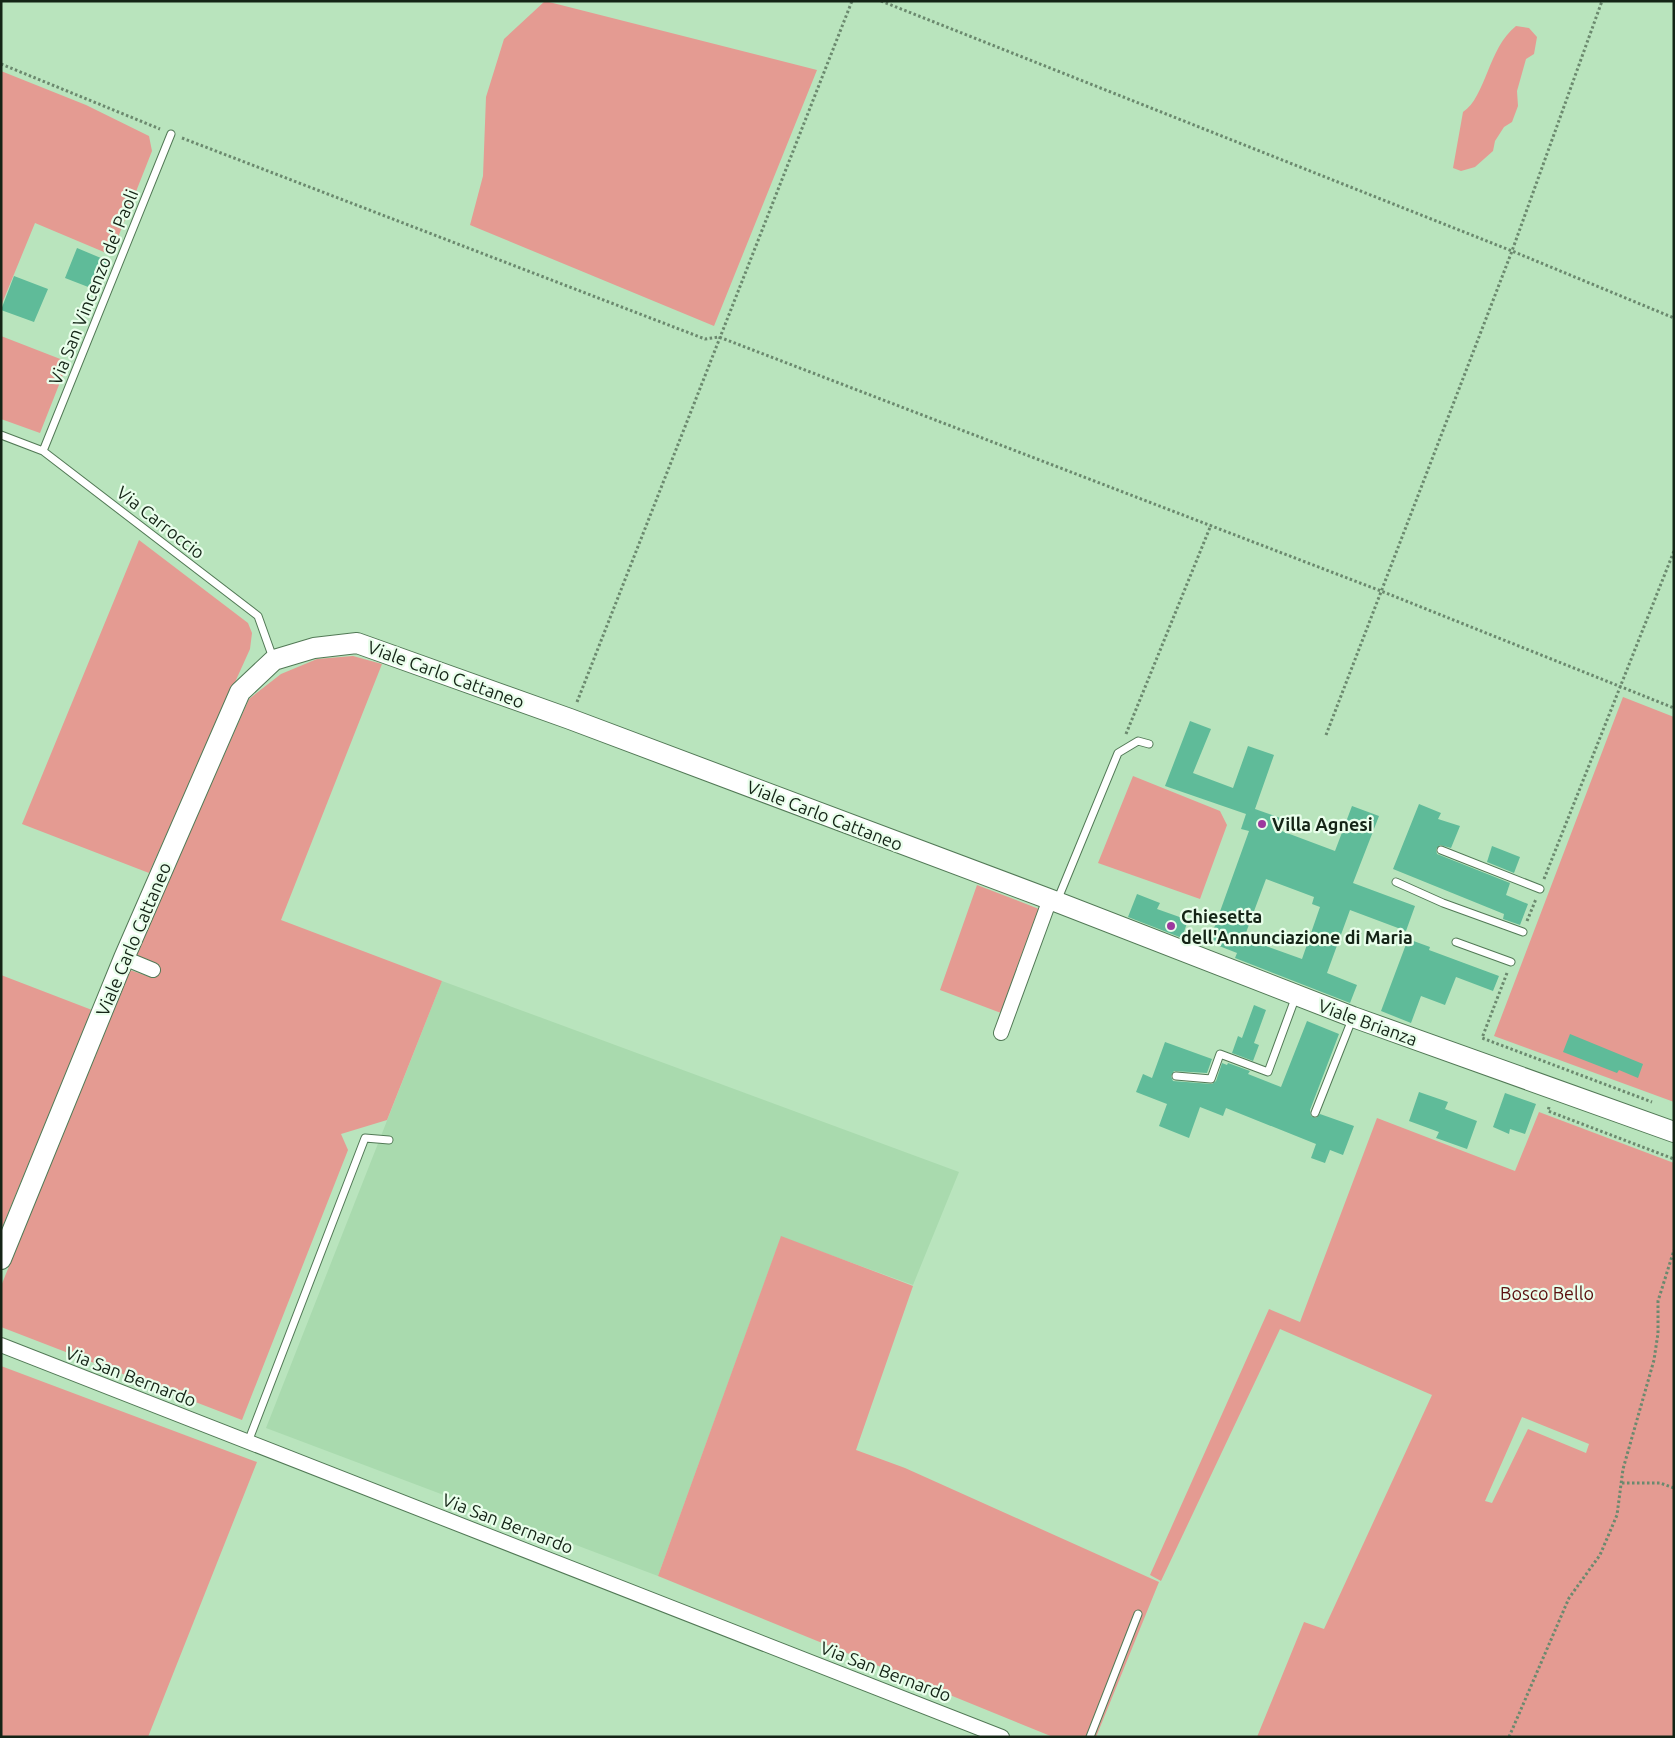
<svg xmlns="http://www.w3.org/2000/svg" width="1675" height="1738" font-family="Ubuntu,sans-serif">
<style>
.built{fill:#a9daae}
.green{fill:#e49b92;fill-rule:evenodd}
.building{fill:#5fbb99;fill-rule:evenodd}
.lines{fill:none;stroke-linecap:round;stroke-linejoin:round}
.lane-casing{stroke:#527956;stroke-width:9}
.street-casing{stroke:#527956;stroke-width:16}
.secondary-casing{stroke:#527956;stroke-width:22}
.path{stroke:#6b896e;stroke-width:3;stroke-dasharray:2.5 2.5;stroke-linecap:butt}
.lane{stroke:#fff;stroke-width:7}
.street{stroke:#fff;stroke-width:14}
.secondary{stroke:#fff;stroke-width:20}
.poi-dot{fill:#9d399e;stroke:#e9feeb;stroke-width:2}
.labels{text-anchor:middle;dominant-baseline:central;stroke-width:4.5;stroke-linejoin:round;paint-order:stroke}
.street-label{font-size:18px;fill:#142416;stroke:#e9feeb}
.poi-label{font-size:18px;font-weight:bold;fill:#142416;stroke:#e9feeb;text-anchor:start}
.park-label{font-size:18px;fill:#5a100e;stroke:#e9feeb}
</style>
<rect width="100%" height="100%" fill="#b9e4bd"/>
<!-- built -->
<path class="built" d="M 442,981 L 959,1172 L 913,1285 L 781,1237 L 658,1576 L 266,1428 Z"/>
<!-- green -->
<path class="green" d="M 545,1 L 817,70 L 714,326 L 470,225 L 483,176 L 486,97 L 504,39 Z
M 1516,26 L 1529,28 L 1537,37 L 1534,54 L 1526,59 L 1517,91 L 1518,106 L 1512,122 L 1504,127 L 1495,141 L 1493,151 L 1475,167 L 1461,171 L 1453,168 L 1463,112 C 1486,97 1488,48 1516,26 Z
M 1,71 L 86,105 L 149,136 L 152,151 L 111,255 L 35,223 L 1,306 Z
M 1,336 L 68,362 L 40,433 L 1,419 Z
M 139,540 L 248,623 L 252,633 L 250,649 L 149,873 L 22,824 Z
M 353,656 L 382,664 L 281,920 L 442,981 L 387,1120 L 341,1134 L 348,1150 L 242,1420 L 1,1327 L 1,1286 L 130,970 L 150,977 L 155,963 L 135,955 L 249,699 L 281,674 L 317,659 Z
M 1623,697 L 1674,717 L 1674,1102 L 1494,1036 Z
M 1133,776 L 1220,811 L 1227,825 L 1200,899 L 1098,863 Z
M 977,885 L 1039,909 L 1001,1013 L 940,990 Z
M 1,975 L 92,1010 L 1,1230 Z
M 1539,1112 L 1674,1163 L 1674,1737 L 1257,1737 L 1304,1622 L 1324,1629 L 1432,1395 L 1280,1329 L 1161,1581 L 1150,1575 L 1269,1309 L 1300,1322 L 1377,1118 L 1515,1171 ZM 1522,1417 L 1589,1444 L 1586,1453 L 1528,1429 L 1492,1503 L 1485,1501 Z
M 781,1236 L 913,1286 L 856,1450 L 905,1468 L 1159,1582 L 1096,1737 L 1053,1737 L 658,1576 Z
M 1,1366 L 257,1462 L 148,1737 L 1,1737 Z"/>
<!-- building -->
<path class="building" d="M 77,248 L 108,261 L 96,290 L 65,278 Z
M 14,276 L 48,289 L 34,322 L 1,310 Z
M 1190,721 L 1211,729 L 1193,773 L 1233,788 L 1248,746 L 1274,755 L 1255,809 L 1283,819 L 1279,830 L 1335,851 L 1352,806 L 1379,816 L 1353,883 L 1415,906 L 1406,931 L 1350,910 L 1327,973 L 1357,985 L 1350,1003 L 1235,958 L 1237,953 L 1209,942 L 1249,831 L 1241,829 L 1246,814 L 1165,786 ZM 1266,879 L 1314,897 L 1312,904 L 1320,907 L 1302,959 L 1244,938 Z
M 1419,804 L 1441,813 L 1438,819 L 1460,826 L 1451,848 L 1440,845 L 1436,849 L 1437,854 L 1510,883 L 1506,895 L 1528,904 L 1520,925 L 1503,919 L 1504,914 L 1393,869 Z
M 1492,846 L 1520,857 L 1514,873 L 1487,862 Z
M 1137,894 L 1160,903 L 1157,909 L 1188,920 L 1182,938 L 1128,917 Z
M 1408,939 L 1430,947 L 1429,950 L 1499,976 L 1493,991 L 1456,977 L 1445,1005 L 1421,996 L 1411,1023 L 1381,1011 Z
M 1254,1005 L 1266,1010 L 1254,1043 L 1259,1045 L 1253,1061 L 1232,1053 L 1238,1036 L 1242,1038 Z
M 1307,1021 L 1339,1034 L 1310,1110 L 1311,1116 L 1316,1118 L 1320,1114 L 1354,1126 L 1343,1155 L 1330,1150 L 1325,1163 L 1311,1158 L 1316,1144 L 1226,1108 L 1223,1116 L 1200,1107 L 1189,1138 L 1159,1126 L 1167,1104 L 1136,1092 L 1143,1074 L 1152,1078 L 1165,1042 L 1212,1059 L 1207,1073 L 1174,1071 L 1171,1076 L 1173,1081 L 1212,1084 L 1216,1081 L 1222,1063 L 1227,1065 L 1228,1063 L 1250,1071 L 1248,1074 L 1281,1087 Z
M 1570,1034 L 1643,1064 L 1638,1078 L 1619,1070 L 1617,1073 L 1563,1052 Z
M 1419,1092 L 1448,1102 L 1445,1109 L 1477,1121 L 1467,1149 L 1436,1138 L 1439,1132 L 1409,1121 Z
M 1505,1093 L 1536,1104 L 1525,1134 L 1510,1129 L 1509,1134 L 1493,1127 Z"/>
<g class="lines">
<!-- lane casing -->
<g class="lane-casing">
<path id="lane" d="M 1,435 L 43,451 L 258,616 L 273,658
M 43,451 L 171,134
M 1441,850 L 1540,889
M 1396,882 L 1443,903 L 1523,932
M 1057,901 L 1118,753 L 1138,741 L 1149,744
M 1456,942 L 1511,962
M 1176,1076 L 1211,1079 L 1220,1054 L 1268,1072 L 1296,996
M 1315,1113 L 1353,1017
M 248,1442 L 365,1138 L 389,1140
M 1090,1737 L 1138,1614"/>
</g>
<!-- street casing -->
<g class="street-casing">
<path id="street" d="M 124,958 L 153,970
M 1001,1033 L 1050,899
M 1,1345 L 1002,1737"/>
</g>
<!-- secondary casing -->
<g class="secondary-casing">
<path id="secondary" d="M 1,1259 L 124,958 L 240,692 L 274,660 L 314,648 L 357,643 L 570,719 L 1057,902 L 1353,1017 L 1674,1132"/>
</g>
<!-- path -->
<path class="path" d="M 881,1 L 1512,251 L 1674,318
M 1,64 L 160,129
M 182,138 L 705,339 L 719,337 L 1381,591 L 1674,708
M 577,702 L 852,1
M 1126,734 L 1211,525
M 1326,735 L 1512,251 L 1602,1
M 1544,879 L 1674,551
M 1527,921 L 1536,899
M 1507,973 L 1482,1038 L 1652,1102
M 1549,1107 L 1548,1111 L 1674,1159
M 1622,1483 L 1660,1483 L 1674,1488
M 1509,1737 L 1569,1598 L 1600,1555 L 1617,1515 L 1623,1469 L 1654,1360 L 1658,1333 L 1658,1301 L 1674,1250"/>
<!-- lane -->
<use href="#lane" class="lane"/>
<!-- street -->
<use href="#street" class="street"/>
<!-- secondary -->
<use href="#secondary" class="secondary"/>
</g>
<!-- markers -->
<g class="poi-dot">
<circle cx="1262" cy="824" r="5"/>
<circle cx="1171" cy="926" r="5"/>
</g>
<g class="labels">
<!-- street labels -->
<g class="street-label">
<text transform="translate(93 287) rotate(-68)">Via San Vincenzo de' Paoli</text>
<text transform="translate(161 522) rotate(38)">Via Carroccio</text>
<text transform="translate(446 674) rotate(20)">Viale Carlo Cattaneo</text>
<text transform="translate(825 815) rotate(21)">Viale Carlo Cattaneo</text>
<text transform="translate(133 939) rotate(-67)">Viale Carlo Cattaneo</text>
<text transform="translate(1368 1022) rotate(20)">Viale Brianza</text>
<text transform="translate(131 1376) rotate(21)">Via San Bernardo</text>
<text transform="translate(508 1523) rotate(21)">Via San Bernardo</text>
<text transform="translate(886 1671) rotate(21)">Via San Bernardo</text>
</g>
<!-- poi labels -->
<g class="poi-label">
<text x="1272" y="824">Villa Agnesi</text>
<text x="1181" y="916">Chiesetta<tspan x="1181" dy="21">dell'Annunciazione di Maria</tspan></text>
</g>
<!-- park labels -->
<g class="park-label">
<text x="1547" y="1293">Bosco Bello</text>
</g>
</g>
<!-- border -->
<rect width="1675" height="1738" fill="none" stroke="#142416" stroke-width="5"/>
</svg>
